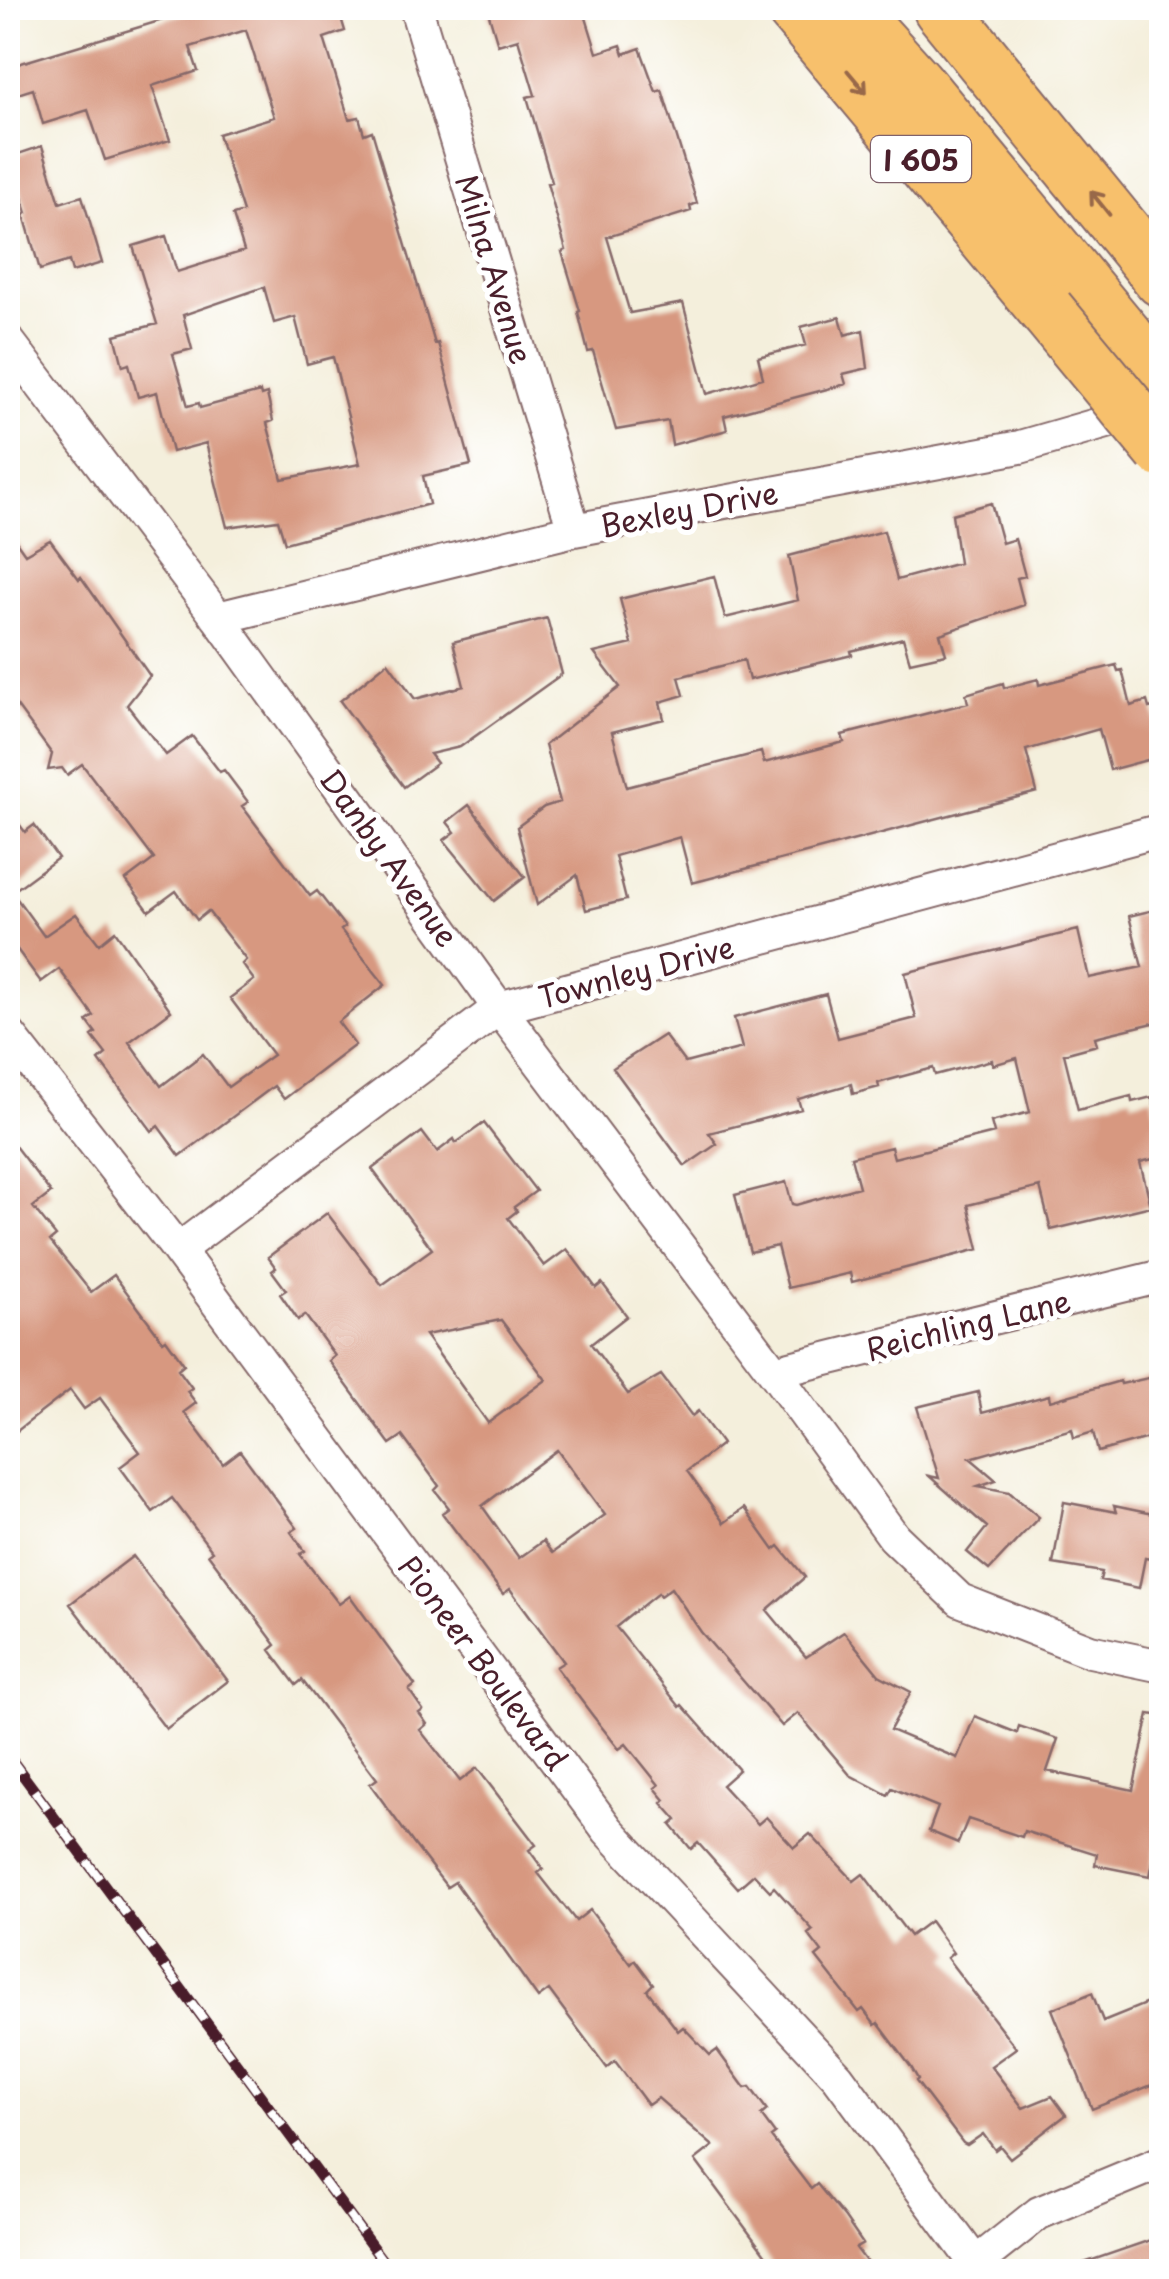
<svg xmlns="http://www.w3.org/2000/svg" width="1169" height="2279" font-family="'Playpen Sans',sans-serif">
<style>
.building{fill:#d79880;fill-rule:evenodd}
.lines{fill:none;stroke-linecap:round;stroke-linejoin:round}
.minor-casing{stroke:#866869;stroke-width:36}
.motorway-casing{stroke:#866869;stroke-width:59}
.minor{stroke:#fff;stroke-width:32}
.motorway{stroke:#f7c06c;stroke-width:55}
.rail-casing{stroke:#4a1f2b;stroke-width:11}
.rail{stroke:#fff;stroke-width:8;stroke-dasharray:22;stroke-linecap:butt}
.motorway-bridge-casing{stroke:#866869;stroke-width:59;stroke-linecap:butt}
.motorway-bridge{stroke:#f7c06c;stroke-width:55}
.oneway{stroke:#986748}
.labels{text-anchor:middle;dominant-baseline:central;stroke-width:10;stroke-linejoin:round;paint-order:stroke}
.shield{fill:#fff;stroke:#80626b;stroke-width:2.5}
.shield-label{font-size:28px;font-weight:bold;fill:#4a1f2b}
.street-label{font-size:30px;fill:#4a1f2b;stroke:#fff}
</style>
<rect width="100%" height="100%" fill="#fff"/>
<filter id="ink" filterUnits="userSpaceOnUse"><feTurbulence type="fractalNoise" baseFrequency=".01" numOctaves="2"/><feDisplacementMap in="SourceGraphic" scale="20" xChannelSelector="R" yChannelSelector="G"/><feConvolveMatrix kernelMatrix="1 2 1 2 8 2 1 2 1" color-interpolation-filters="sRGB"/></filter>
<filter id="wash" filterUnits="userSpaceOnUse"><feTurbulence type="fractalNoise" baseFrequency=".0048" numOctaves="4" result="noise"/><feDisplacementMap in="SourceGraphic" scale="40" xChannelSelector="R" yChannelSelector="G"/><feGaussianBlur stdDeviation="2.25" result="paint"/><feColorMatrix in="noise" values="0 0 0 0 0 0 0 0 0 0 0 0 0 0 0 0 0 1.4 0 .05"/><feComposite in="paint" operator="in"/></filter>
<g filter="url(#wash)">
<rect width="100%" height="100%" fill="#f4efdc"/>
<g id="blocks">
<!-- building -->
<path class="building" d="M 202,8 L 338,8 L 345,31 L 324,38 L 349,119 L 359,117 L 364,134 L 372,131 L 435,344 L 438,343 L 471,465 L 423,476 L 429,504 L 285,543 L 278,520 L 227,527 L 206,443 L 172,452 L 157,392 L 138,397 L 129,364 L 123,366 L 115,335 L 157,324 L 133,246 L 166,236 L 177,272 L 244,251 L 233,215 L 243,212 L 218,134 L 274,117 L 246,30 L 190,47 L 198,71 L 152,86 L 170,140 L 105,160 L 88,110 L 43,124 L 33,89 L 8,97 L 8,67 ZM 264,287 L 274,323 L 295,317 L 307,364 L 333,357 L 360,464 L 282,479 L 267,423 L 273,421 L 267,394 L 261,396 L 260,392 L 200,408 L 199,403 L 188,406 L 173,354 L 192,349 L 183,315 Z
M 487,8 L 583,8 L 597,53 L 621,45 L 624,54 L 640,48 L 656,92 L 662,90 L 697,203 L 690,206 L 691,211 L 607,237 L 630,313 L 683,303 L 707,394 L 763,378 L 758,357 L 806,345 L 801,327 L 840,317 L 845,335 L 863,330 L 868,368 L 843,374 L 846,384 L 724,416 L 727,430 L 672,445 L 668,421 L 616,430 L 593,351 L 588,352 L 578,312 L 580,311 L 562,252 L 566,250 L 547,183 L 552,182 L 527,97 L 535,95 L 518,39 L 498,45 Z
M 42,146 L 60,203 L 82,196 L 102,263 L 72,272 L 69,261 L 40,270 L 24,215 L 27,213 L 9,157 Z
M 991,503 L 1002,543 L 1015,539 L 1025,576 L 1017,578 L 1024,605 L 940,634 L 946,654 L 910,662 L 903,638 L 851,651 L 852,655 L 749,680 L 744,660 L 679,677 L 684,695 L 660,702 L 664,719 L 612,732 L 627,787 L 761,752 L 764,763 L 844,742 L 842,735 L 968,703 L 966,694 L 1003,683 L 1004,688 L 1038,679 L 1039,685 L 1116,665 L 1118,671 L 1122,670 L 1131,706 L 1147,701 L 1149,708 L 1153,707 L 1162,739 L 1162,756 L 1110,770 L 1099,729 L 1026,750 L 1037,792 L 692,883 L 680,837 L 615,856 L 626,900 L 586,910 L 577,875 L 537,905 L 517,827 L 544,807 L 560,802 L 545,745 L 620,687 L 594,653 L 632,644 L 620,599 L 714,576 L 725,618 L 798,600 L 789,556 L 884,531 L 897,580 L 959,563 L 952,514 Z
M 8,530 L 25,554 L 50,540 L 79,579 L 81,577 L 150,676 L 127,705 L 166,755 L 192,736 L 220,772 L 224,770 L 248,802 L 242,806 L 310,896 L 317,891 L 345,927 L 341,930 L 385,985 L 338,1022 L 355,1045 L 284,1099 L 274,1086 L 180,1156 L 158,1126 L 152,1131 L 99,1060 L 106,1054 L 92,1036 L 96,1033 L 87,1021 L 94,1016 L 59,969 L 41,982 L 8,937 L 8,809 L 25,832 L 34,825 L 58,858 L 12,892 L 44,936 L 76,914 L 99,944 L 115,931 L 171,1011 L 129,1042 L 161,1086 L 203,1054 L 228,1087 L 273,1055 L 230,998 L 254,980 L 242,964 L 246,960 L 208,911 L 197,920 L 176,891 L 149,911 L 126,880 L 154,859 L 82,764 L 67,775 L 62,768 L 48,770 L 52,754 L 8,694 Z
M 547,618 L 562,674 L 460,747 L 430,754 L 437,763 L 404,787 L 340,701 L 388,662 L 415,699 L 464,686 L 453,642 Z
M 469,805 L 525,877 L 494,901 L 444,840 L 455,832 L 447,822 Z
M 1162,908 L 1162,1021 L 1095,1037 L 1097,1045 L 1064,1054 L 1078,1110 L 1131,1096 L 1132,1102 L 1152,1097 L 1162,1135 L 1162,1157 L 1140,1162 L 1151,1206 L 1051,1230 L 1040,1187 L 968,1205 L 979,1249 L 852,1282 L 850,1273 L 788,1288 L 777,1246 L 750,1252 L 735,1195 L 786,1182 L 792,1204 L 796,1205 L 859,1187 L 851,1157 L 891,1147 L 894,1158 L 994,1133 L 991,1122 L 1030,1112 L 1017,1058 L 993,1065 L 992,1060 L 935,1075 L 933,1068 L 878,1083 L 879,1087 L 853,1094 L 851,1084 L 798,1099 L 801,1109 L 709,1133 L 717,1144 L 685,1166 L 613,1068 L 664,1035 L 685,1063 L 742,1048 L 734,1018 L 826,994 L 838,1038 L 916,1018 L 905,973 L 1078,930 L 1089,978 L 1142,967 L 1129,916 Z
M 484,1123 L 536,1191 L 514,1207 L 517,1211 L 508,1218 L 544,1266 L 567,1249 L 596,1288 L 602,1283 L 627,1316 L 591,1344 L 628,1394 L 661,1375 L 692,1416 L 698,1411 L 722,1444 L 687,1471 L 724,1523 L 744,1508 L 774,1550 L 779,1546 L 805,1577 L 767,1610 L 806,1657 L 844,1632 L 879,1675 L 911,1692 L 890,1730 L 957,1758 L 975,1716 L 1017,1733 L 1019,1726 L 1058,1739 L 1047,1771 L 1133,1790 L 1149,1714 L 1162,1716 L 1162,1849 L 1156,1847 L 1150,1876 L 1095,1865 L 1097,1854 L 1024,1831 L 1022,1837 L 968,1819 L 958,1843 L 929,1831 L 938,1807 L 892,1788 L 888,1795 L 850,1775 L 798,1713 L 782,1726 L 701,1632 L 671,1588 L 660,1596 L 658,1593 L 616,1627 L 680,1707 L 682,1705 L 739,1770 L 722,1785 L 758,1824 L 766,1817 L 794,1847 L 810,1834 L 854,1881 L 863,1874 L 910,1936 L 930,1921 L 953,1953 L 947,1958 L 1016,2048 L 991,2066 L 1023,2108 L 1052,2096 L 1066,2115 L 1010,2158 L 1000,2146 L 995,2150 L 983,2134 L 967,2145 L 963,2143 L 916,2081 L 918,2079 L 911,2067 L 878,2023 L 875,2025 L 863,2009 L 859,2012 L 816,1957 L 822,1952 L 808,1934 L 813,1930 L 774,1887 L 770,1891 L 754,1874 L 738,1888 L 698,1843 L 691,1849 L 671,1825 L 677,1820 L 662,1803 L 665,1800 L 655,1788 L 659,1785 L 626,1744 L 619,1749 L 593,1716 L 556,1667 L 564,1662 L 510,1589 L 503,1594 L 442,1513 L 449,1508 L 435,1490 L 439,1486 L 402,1436 L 390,1444 L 329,1361 L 335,1356 L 305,1315 L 298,1320 L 280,1294 L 286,1290 L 272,1271 L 276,1268 L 268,1257 L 327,1213 L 382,1285 L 432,1249 L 372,1169 L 422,1132 L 437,1152 L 454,1139 L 456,1143 ZM 501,1320 L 546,1380 L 488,1423 L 425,1335 ZM 557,1450 L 605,1515 L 552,1553 L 543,1541 L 519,1558 L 482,1506 Z
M 8,1137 L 51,1193 L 33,1207 L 56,1236 L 50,1241 L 91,1292 L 114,1275 L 163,1341 L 166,1339 L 184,1364 L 178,1369 L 192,1388 L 187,1391 L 196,1403 L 184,1412 L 223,1464 L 240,1451 L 297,1528 L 291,1532 L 305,1551 L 300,1554 L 339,1604 L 350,1596 L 415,1685 L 409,1690 L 423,1710 L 419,1713 L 427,1724 L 420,1730 L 460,1781 L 477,1768 L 536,1845 L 529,1850 L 543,1869 L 538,1873 L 576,1921 L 590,1910 L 631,1964 L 635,1960 L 653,1984 L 647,1990 L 678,2031 L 683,2027 L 710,2055 L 717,2050 L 745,2088 L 750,2087 L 767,2110 L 761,2115 L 775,2134 L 771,2137 L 811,2189 L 817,2184 L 845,2218 L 863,2244 L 856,2248 L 874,2272 L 778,2272 L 695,2160 L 713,2146 L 658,2098 L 648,2105 L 615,2061 L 607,2068 L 549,1990 L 538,1998 L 455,1882 L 447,1887 L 413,1843 L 370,1784 L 377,1779 L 302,1680 L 296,1685 L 270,1650 L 276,1645 L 208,1554 L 212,1551 L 172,1498 L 153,1512 L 120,1467 L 140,1452 L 100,1398 L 84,1409 L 70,1390 L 8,1438 Z
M 1162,1375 L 1162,1434 L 1098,1452 L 1093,1432 L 1074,1438 L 1072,1429 L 970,1458 L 996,1480 L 978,1486 L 1009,1492 L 1039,1517 L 989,1570 L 967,1552 L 987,1527 L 929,1476 L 939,1478 L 917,1407 L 978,1392 L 982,1413 L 1049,1395 L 1050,1401 L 1120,1381 L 1121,1384 Z
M 1064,1502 L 1116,1512 L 1114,1506 L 1162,1516 L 1162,1561 L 1145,1558 L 1139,1588 L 1100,1580 L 1102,1572 L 1053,1564 Z
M 133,1556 L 228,1681 L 166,1729 L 70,1604 Z
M 1092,1993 L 1103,2021 L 1162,1997 L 1162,2081 L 1092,2109 L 1052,2009 Z
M 1162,2236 L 1162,2272 L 1073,2272 L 1072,2267 Z"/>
</g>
</g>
<g filter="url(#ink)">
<use href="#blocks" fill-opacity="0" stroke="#866869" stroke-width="2.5"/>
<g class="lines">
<!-- minor casing -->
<g class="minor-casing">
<path id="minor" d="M 416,8 L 574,530
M 8,341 L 218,618 L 499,1008 L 774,1372 L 894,1537 L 960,1600 L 1090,1651 L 1162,1666
M 218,618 L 574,530 L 1020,447 L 1145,411
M 8,1033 L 178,1250 L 608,1830 L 838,2077 L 982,2272
M 178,1250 L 499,1008 L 1162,830
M 774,1372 L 1162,1276
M 976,2263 L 1039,2213 L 1162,2162"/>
</g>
<!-- motorway casing -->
<g class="motorway-casing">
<path id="motorway" d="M 794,8 L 1047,311
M 848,8 L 916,83 L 1162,381
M 941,8 L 1162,279"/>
</g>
<!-- minor -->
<use href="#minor" class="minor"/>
<!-- motorway -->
<use href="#motorway" class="motorway"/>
<!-- rail casing -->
<g class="rail-casing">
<path id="rail" d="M 8,1755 L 391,2272"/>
</g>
<!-- rail -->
<use href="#rail" class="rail"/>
<!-- motorway-bridge casing -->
<g class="motorway-bridge-casing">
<path id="motorway-bridge" d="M 1047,311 L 1162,450"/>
</g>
<!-- motorway-bridge -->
<use href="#motorway-bridge" class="motorway-bridge"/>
</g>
<!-- one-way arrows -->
<defs><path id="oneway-shaft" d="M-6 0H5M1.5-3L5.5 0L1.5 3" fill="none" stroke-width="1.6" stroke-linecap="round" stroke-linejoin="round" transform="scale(2.5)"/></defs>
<g class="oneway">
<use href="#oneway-shaft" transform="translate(857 82) rotate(50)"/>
<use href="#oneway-shaft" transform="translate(1100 203) rotate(-129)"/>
</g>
</g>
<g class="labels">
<!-- shield labels -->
<rect class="shield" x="871" y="136" width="100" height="46" rx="8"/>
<g class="shield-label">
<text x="921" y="159">I 605</text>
</g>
<!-- street labels -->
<g class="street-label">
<text transform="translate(495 269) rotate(73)">Milna Avenue</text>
<text transform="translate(689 508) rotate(-11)">Bexley Drive</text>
<text transform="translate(390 857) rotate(54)">Danby Avenue</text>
<text transform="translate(636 971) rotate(-15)">Townley Drive</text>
<text transform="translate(968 1324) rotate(-14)">Reichling Lane</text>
<text transform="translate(484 1662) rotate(53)">Pioneer Boulevard</text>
</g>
</g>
<!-- margin -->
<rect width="1169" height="2279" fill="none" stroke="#fff" stroke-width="40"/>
</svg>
